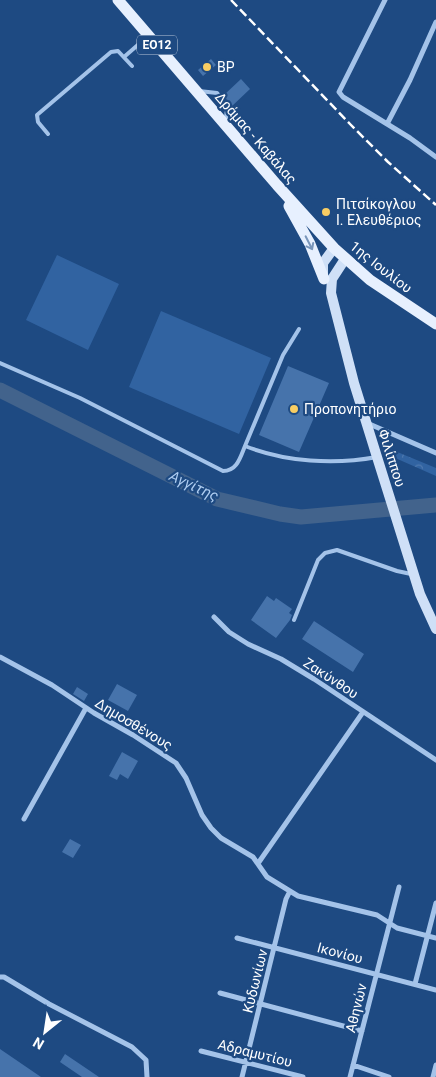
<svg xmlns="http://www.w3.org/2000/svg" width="436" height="1077" font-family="Roboto,sans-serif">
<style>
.park{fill:url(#park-crowns)}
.pitch{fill:#3163a1}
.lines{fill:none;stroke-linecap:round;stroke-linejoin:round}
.river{stroke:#42638c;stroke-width:15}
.building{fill:#4673ab}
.lane{stroke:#a4c3e9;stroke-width:4}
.street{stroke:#a4c3e9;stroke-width:5}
.secondary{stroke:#cfe0f7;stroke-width:10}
.primary{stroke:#e7f0fe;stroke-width:11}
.rail{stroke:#fff;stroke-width:2.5;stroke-dasharray:9 4;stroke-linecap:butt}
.oneway{stroke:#7895ba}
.poi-dot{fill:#f8cd63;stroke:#1e4a82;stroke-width:2}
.labels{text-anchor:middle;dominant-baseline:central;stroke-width:4.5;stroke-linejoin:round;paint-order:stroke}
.shield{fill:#1e4a82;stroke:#bcc9da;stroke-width:1}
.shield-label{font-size:12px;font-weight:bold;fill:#fff}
.poi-label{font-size:14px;fill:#fff;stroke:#1e4a82;text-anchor:start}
.street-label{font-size:14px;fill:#fff;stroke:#1e4a82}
.water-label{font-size:15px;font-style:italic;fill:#afcdf1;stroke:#1e4a82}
</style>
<defs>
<pattern id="park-crowns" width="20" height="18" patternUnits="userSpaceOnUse" patternTransform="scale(1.25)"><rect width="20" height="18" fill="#3163a1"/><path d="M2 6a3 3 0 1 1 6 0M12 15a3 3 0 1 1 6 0" fill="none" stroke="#507aaf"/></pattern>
</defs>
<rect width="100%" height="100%" fill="#1e4a82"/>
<!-- park -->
<path class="park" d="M 390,449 L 436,468 L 436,476 L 393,457 Z"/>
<!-- pitch -->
<path class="pitch" d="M 57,255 L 119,284 L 88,350 L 26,320 Z
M 161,311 L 271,358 L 239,434 L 129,387 Z"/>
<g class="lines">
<!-- river -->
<path class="river" d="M 0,390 L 217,499 L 280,514 L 301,517 L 436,505"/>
</g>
<!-- building -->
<path class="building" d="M 211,59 L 216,65 L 203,76 L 198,70 Z
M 241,79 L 250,89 L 231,107 L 224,95 Z
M 288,366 L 329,383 L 299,452 L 259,435 Z
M 267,596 L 274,601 L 276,598 L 292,609 L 289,613 L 292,615 L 290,620 L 276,638 L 251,620 Z
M 314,621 L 364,654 L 353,672 L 302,639 Z
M 117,684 L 137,695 L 128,711 L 108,700 Z
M 77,687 L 88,694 L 84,701 L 73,694 Z
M 122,752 L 138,761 L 128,779 L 120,774 L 117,780 L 109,776 Z
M 70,839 L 81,845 L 73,858 L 62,852 Z
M 0,1049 L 41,1077 L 0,1077 Z
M 65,1054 L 99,1077 L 82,1077 L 60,1062 Z"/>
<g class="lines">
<!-- lane -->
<path class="lane" d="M 124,57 L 147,37
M 199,91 L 217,93 L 227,106 L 226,120
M 48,134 L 38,122 L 37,115 L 111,52 L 118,51 L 132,66
M 0,363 L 80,398 L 223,471 C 237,471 240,458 245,446 C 286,462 334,465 377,457
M 245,446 L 283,355 L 299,329
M 294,620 L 318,560 L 325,553 L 337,550 L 397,571 L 411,574"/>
<!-- street -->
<path class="street" d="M 385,0 L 339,92 L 343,97 L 410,138 L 436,157
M 387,124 L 410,80 L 436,22
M 367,423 L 436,453
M 214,617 L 229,632 L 248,644 L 281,659 L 314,679 L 436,760
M 0,657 L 52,685 L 94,713 L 133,735 L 176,763 L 186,778 L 202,815 L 211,828 L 221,838 L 253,857 L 267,877 L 298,896 L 377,915 L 397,928 L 436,938
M 24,819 L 86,708
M 259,862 L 363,712
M 237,938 L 436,990
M 0,977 L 4,977 L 49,1004 L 132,1047 L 146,1060 L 147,1077
M 415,984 L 436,903
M 220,993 L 362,1031
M 201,1051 L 303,1077
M 353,1065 L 389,1077
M 242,1077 L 286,899 L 290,891
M 350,1077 L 399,887
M 433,1077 L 436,1065"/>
<!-- secondary -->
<path class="secondary" d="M 345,259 L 332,279 L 331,293 L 354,383 L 377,457 L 420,594 L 436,629
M 323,276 L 323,263 L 334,248"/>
<!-- primary -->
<path class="primary" d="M 118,0 L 277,185 L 334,248 L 370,280 L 436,324
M 289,206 L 310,244 L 324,279"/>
<!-- rail -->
<path class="rail" d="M 231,0 L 350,124 L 388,162 L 436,205"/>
</g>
<!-- one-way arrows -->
<defs><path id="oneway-shaft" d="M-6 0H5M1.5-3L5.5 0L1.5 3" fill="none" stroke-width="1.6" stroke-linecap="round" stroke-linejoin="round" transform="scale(1.25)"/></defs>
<use class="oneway" href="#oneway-shaft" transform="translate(309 243) rotate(63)"/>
<!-- markers -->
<g class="poi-dot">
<circle cx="207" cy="67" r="5"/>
<circle cx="326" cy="212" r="5"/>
<circle cx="294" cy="409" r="5"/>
</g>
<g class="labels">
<!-- shield labels -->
<rect class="shield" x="137" y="35.5" width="40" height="19" rx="4"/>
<g class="shield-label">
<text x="157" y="45">ΕΟ12</text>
</g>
<!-- poi labels -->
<g class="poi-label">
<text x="217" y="67">BP</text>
<text x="336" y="204">Πιτσίκογλου<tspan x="336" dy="16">Ι. Ελευθέριος</tspan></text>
<text x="304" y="409">Προπονητήριο</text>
</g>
<!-- street labels -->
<g class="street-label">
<text transform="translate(256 138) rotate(49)">Δράμας - Καβάλας</text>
<text transform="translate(381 267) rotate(38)">1ης Ιουλίου</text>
<text transform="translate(392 458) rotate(72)">Φιλίππου</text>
<text transform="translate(331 678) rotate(33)">Ζακύνθου</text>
<text transform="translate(134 724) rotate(31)">Δημοσθένους</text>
<text transform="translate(340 953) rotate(15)">Ικονίου</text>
<text transform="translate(255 981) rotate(-76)">Κυδωνίων</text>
<text transform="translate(356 1008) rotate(-76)">Αθηνών</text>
<text transform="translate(255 1053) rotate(14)">Αδραμυτίου</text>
</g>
<!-- water labels -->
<g class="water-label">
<text transform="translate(194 486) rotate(25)">Αγγίτης</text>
</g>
</g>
<!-- north arrow -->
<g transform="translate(45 1032) rotate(210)" stroke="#1e4a82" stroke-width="4" paint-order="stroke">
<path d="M0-4L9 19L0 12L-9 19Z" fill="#ffffff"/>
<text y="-8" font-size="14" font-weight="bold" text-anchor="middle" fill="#ffffff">N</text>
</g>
</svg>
